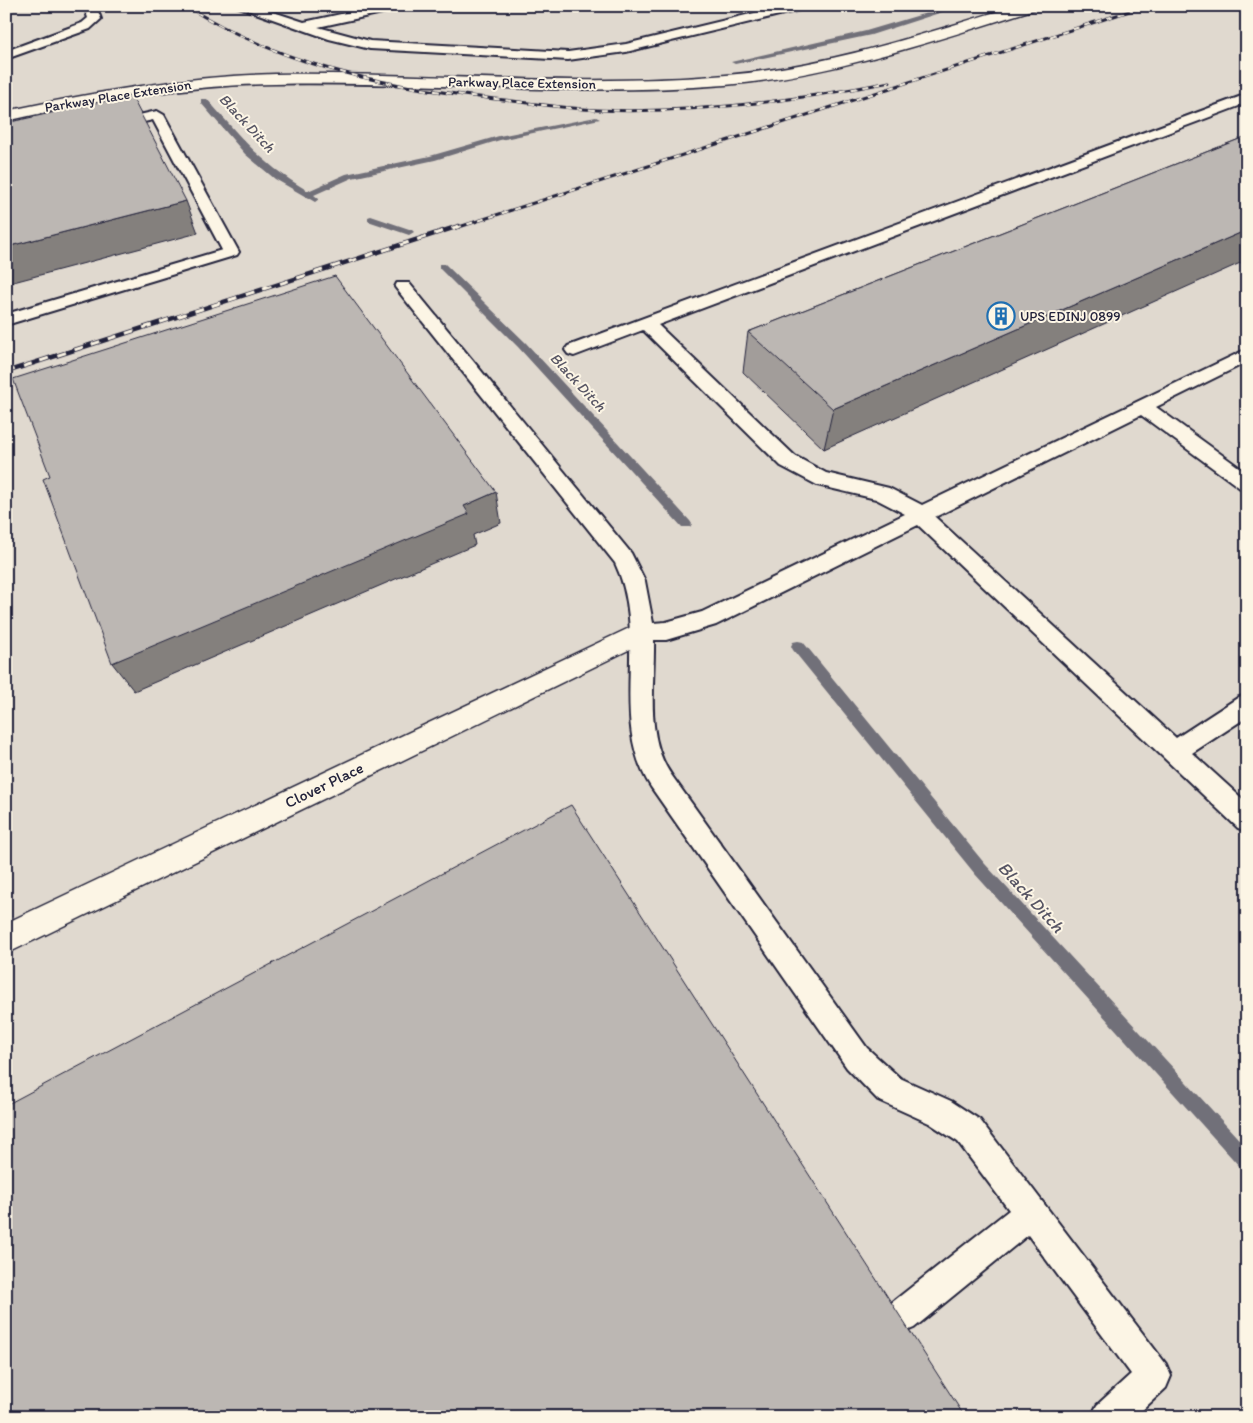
<svg xmlns="http://www.w3.org/2000/svg" width="1253" height="1423" font-family="Itim,sans-serif">
<style>
.built{fill:#e0d9cf}
.lines{fill:none;stroke-linecap:round;stroke-linejoin:round}
.stream{fill:#716f79;fill-rule:evenodd}
.service-casing{stroke:#22223b;stroke-width:4}
.minor-casing{stroke:#22223b;stroke-width:3}
.secondary-casing{stroke:#22223b;stroke-width:3}
.service{fill:#fcf5e5;fill-rule:evenodd}
.minor{fill:#fcf5e5;fill-rule:evenodd}
.secondary{fill:#fcf5e5;fill-rule:evenodd}
.rail-far1-casing{stroke:#22223b;stroke-width:3}
.rail-casing{stroke:#22223b;stroke-width:4.5}
.rail-far1{stroke:#fcf5e5;stroke-width:2;stroke-dasharray:6;stroke-linecap:butt}
.rail{stroke:#fcf5e5;stroke-width:3;stroke-dasharray:9;stroke-linecap:butt}
.wall{fill:#a29d9a;stroke:#22223b}
.shaded-wall{fill:#84807d;stroke:#22223b}
.building{fill:#bcb7b3;stroke:#22223b}
.labels{text-anchor:middle;dominant-baseline:central;stroke-width:4;stroke-linejoin:round;paint-order:stroke}
.far-street-label{font-size:14px;fill:#22223b;stroke:#fcf5e5}
.far-poi-label{font-size:14px;fill:#22223b;stroke:#fcf5e5;text-anchor:start}
.far-water-label{font-size:15px;font-style:italic;fill:#575564;stroke:#fcf5e5}
.street-label{font-size:16px;fill:#22223b;stroke:#fcf5e5}
.water-label{font-size:18px;font-style:italic;fill:#575564;stroke:#fcf5e5}
</style>
<rect width="100%" height="100%" fill="#efe8db"/>
<filter id="ink" filterUnits="userSpaceOnUse"><feTurbulence type="fractalNoise" baseFrequency=".02" numOctaves="2"/><feDisplacementMap in="SourceGraphic" scale="10" xChannelSelector="R" yChannelSelector="G"/><feConvolveMatrix kernelMatrix="1 2 1 2 8 2 1 2 1" color-interpolation-filters="sRGB"/></filter>
<g filter="url(#ink)">
<!-- built -->
<path class="built" d="M 6,6 L 1247,6 L 1247,1417 L 6,1417 Z"/>
<g class="lines">
<!-- stream -->
<path class="stream" d="M 950,6 L 961,6 L 871,35 L 735,64 L 731,62 L 866,31 Z
M 201,99 L 207,99 C 241,138 262,164 308,191 L 346,174 L 430,156 L 499,136 L 596,117 L 600,119 L 500,140 L 435,160 L 352,178 L 314,195 L 319,199 L 315,202 L 275,179 L 245,154 L 201,103 Z
M 371,216 L 412,230 L 414,232 L 409,235 L 368,221 L 368,217 Z
M 439,264 L 445,264 L 526,343 L 690,521 L 692,524 L 690,527 L 682,527 L 518,347 L 439,268 Z
M 798,641 L 803,642 L 985,864 L 1247,1148 L 1247,1171 L 1241,1168 L 975,874 L 793,650 L 791,646 L 793,642 Z"/>
<!-- service casing -->
<g class="service-casing">
<path id="service" d="M 84,6 L 96,6 L 101,19 L 90,29 L 6,59 L 6,51 L 82,23 L 88,18 Z
M 236,6 L 255,6 L 304,22 L 378,6 L 402,6 L 396,10 L 318,27 L 370,41 L 568,52 L 626,44 L 784,6 L 806,6 L 804,9 L 626,52 L 568,60 L 370,49 L 329,39 Z
M 1247,94 L 1247,103 L 658,325 L 795,456 L 826,473 L 889,488 L 922,505 L 1247,349 L 1247,362 L 1156,407 L 1247,473 L 1247,490 L 1240,488 L 1141,415 L 935,517 L 1176,738 L 1239,697 L 1247,694 L 1247,717 L 1192,753 L 1247,803 L 1247,831 L 1238,828 L 918,525 L 716,625 L 666,640 L 654,640 C 655,685 644,737 672,776 L 867,1048 L 900,1078 L 951,1101 L 980,1120 L 1166,1364 L 1171,1376 L 1166,1388 L 1135,1417 L 1091,1417 L 1097,1405 L 1131,1374 L 1028,1235 L 914,1328 L 902,1333 L 890,1328 L 885,1316 L 890,1304 L 1009,1210 L 958,1142 L 929,1123 L 878,1100 L 847,1068 L 651,787 C 607,718 650,637 615,563 L 395,287 L 397,283 L 409,283 L 631,553 L 645,581 L 653,623 L 666,622 L 702,612 L 905,514 L 876,499 L 817,485 L 781,466 L 643,330 L 574,356 L 568,354 L 565,350 L 568,346 Z
M 157,111 L 164,115 L 239,252 L 237,255 L 6,325 L 6,314 L 222,250 L 153,120 L 113,129 L 106,125 L 108,122 Z"/>
</g>
<!-- minor casing -->
<g class="minor-casing">
<path id="minor" d="M 642,622 L 651,625 L 655,632 L 651,639 L 6,954 L 6,923 Z"/>
</g>
<!-- secondary casing -->
<g class="secondary-casing">
<path id="secondary" d="M 1015,6 L 1037,6 L 1035,9 C 934,41 831,76 725,85 C 576,97 425,81 275,84 C 185,85 95,101 6,121 L 6,111 C 95,92 184,76 275,74 C 425,72 576,88 726,75 C 825,67 920,35 1015,6 Z"/>
</g>
<!-- service -->
<use href="#service" class="service"/>
<!-- minor -->
<use href="#minor" class="minor"/>
<!-- secondary -->
<use href="#secondary" class="secondary"/>
<!-- rail-far1 casing -->
<g class="rail-far1-casing">
<path id="rail-far1" d="M 186,6 C 281,65 378,85 487,98 C 524,102 560,108 597,110 C 695,114 794,101 890,82
M 456,228 L 1145,6"/>
</g>
<!-- rail casing -->
<g class="rail-casing">
<path id="rail" d="M 6,372 L 459,226"/>
</g>
<!-- rail-far1 -->
<use href="#rail-far1" class="rail-far1"/>
<!-- rail -->
<use href="#rail" class="rail"/>
</g>
<!-- wall -->
<path class="wall" d="M 1247,136 L 824,449 L 743,372 L 748,332 Z"/>
<!-- shaded-wall -->
<path class="shaded-wall" d="M 186,201 L 198,233 L 6,284 L 6,247 Z
M 1247,230 L 1247,260 L 824,449 L 833,409 Z
M 496,492 L 501,523 L 473,535 L 475,545 L 134,691 L 112,663 L 464,506 Z"/>
<!-- building -->
<path class="building" d="M 131,95 L 186,201 L 6,247 L 6,123 Z
M 1247,136 L 1247,230 L 833,409 L 748,332 Z
M 335,276 L 496,492 L 464,506 L 469,514 L 112,663 L 43,479 L 50,476 L 13,379 Z
M 571,805 L 965,1417 L 6,1417 L 6,1105 Z"/>
</g>
<!-- icons -->
<defs>
<g id="building-ring" transform="scale(1.4375)"><circle r="9.5" fill="#fcf5e5" stroke="#1f6fb2" stroke-width="1.5"/><path d="M-4-6H4V6H1V3H-1V6H-4ZM-2.5-4.3h1.7v1.8h-1.7ZM.8-4.3h1.7v1.8H.8ZM-2.5-1h1.7V.8h-1.7ZM.8-1h1.7V.8H.8Z" fill="#1f6fb2"/></g>
</defs>
<g fill-rule="evenodd">
<use href="#building-ring" x="1001" y="316"/>
</g>
<g class="labels">
<!-- far-street labels -->
<g class="far-street-label">
<text transform="translate(522 83) rotate(1)">Parkway Place Extension</text>
<text transform="translate(118 96) rotate(-9)">Parkway Place Extension</text>
</g>
<!-- far-poi labels -->
<g class="far-poi-label">
<text x="1020" y="316">UPS EDINJ 0899</text>
</g>
<!-- far-water labels -->
<g class="far-water-label">
<text transform="translate(247 123) rotate(47)">Black Ditch</text>
<text transform="translate(578 382) rotate(47)">Black Ditch</text>
</g>
<!-- street labels -->
<g class="street-label">
<text transform="translate(324 785) rotate(-26)">Clover Place</text>
</g>
<!-- water labels -->
<g class="water-label">
<text transform="translate(1031 897) rotate(48)">Black Ditch</text>
</g>
</g>
<!-- margin -->
<rect width="1253" height="1423" fill="none" stroke="#fcf5e5" stroke-width="25"/>
<rect x="12" y="12" width="1228" height="1398" fill="none" stroke="#22223b" stroke-width="2" filter="url(#ink)"/>
</svg>
